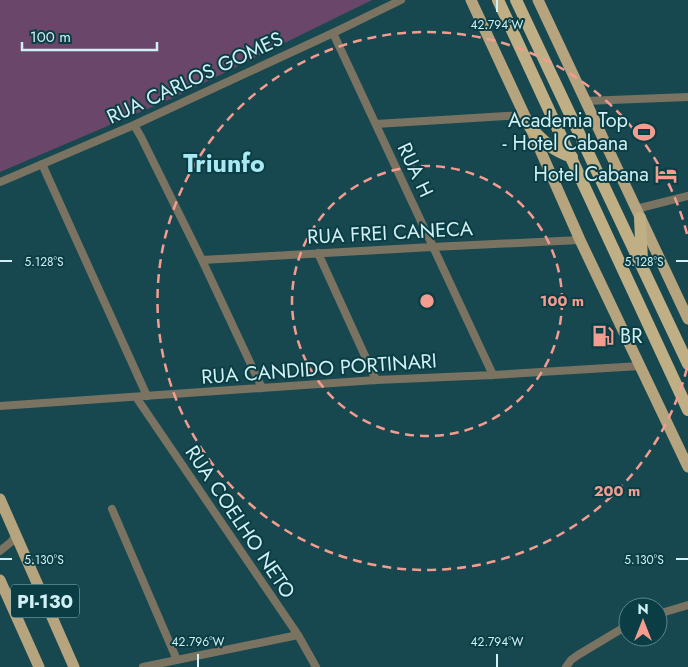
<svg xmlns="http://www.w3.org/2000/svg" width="688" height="667" font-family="Jost,sans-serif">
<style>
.green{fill:#6a476a}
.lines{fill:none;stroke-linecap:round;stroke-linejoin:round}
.minor{stroke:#7b7361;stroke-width:8}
.primary{stroke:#b5a47e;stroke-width:11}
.trunk{stroke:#c0ae84;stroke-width:12}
.ticks{fill:none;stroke:#d1f0f5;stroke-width:2}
.ring{fill:none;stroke:#f59c91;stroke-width:2.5;stroke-dasharray:9 6}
.labels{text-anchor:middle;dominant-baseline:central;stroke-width:4;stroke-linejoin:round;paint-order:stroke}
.shield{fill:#0a3e44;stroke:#95bbc0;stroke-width:1}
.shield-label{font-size:19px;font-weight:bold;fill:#d1f0f5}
.street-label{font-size:20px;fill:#d1f0f5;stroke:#0a3e44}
.poi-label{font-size:20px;fill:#d1f0f5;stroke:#0a3e44;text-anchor:end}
.district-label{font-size:25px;font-weight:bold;fill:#a9e9f3;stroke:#0a3e44}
.ticks-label{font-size:12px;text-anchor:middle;fill:#d1f0f5;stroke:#0a3e44;stroke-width:4;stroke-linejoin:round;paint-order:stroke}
.centre{fill:#f59c91;stroke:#0a3e44;stroke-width:2.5}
.ring-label{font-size:15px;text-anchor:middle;font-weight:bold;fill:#f59c91;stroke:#0a3e44;stroke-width:4;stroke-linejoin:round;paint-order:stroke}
</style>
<rect width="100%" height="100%" fill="#18484f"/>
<!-- green -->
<path class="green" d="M 0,0 L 372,0 L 173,98 L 0,172 Z"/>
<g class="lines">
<!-- minor -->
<path class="minor" d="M 333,33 L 493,375
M 585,101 L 688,97
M 376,124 L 524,115
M 134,125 L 141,137 L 202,260 L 262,388
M 42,164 L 147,396
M 0,182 L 134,125 L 333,33 L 401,0
M 636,209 L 688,196
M 318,253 L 376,380
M 202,260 L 432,247 L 580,240
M 136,397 L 298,635 L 316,667
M 0,406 L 376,380 L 493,375 L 640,366
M 112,509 L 177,660
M 0,551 L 11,542 L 16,535
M 658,614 L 688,605
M 143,667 L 298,635
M 566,667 L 571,660 L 578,655 L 628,625"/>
<!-- primary -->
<path class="primary" d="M 471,0 L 530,127 L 580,240 L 688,467
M 538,0 L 688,319
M 0,499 L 74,667
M 0,580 L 39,667"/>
<!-- trunk -->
<path class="trunk" d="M 498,0 L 688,410
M 516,0 L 688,364
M 530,127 C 543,141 553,151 572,157
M 640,218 L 642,260"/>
</g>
<!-- ticks -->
<path class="ticks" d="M 497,0 L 497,12M 0,261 L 12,261M 676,261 L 688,261M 0,559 L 12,559M 676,559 L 688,559M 198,654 L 198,667M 497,654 L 497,667"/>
<!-- distance rings -->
<g class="ring">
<circle cx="427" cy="301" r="135"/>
<path d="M687 368A269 269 0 1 1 687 234"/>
</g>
<!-- icons -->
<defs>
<g id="stadium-bare" transform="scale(1.725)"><path d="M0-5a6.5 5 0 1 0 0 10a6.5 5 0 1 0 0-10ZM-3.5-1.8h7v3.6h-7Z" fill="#f59c91" stroke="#0a3e44" stroke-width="2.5" paint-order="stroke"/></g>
<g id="hotel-bare" transform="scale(1.725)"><path d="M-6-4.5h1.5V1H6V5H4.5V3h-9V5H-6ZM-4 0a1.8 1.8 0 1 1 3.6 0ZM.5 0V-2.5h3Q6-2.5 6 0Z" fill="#f59c91" stroke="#0a3e44" stroke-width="2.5" paint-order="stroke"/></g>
<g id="fuel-bare" transform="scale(1.725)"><path d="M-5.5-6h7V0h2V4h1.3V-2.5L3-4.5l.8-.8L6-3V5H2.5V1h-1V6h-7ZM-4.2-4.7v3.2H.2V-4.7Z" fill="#f59c91" stroke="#0a3e44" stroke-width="2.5" paint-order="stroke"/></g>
</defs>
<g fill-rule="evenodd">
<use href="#stadium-bare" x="644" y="132"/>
<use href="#hotel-bare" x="666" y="174"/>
<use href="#fuel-bare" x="603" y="336"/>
</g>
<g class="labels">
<!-- shield labels -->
<rect class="shield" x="11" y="584.5" width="68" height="33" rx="4"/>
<g class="shield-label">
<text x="45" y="601">PI-130</text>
</g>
<!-- street labels -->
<g class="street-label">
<text transform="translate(195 78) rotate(-25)">RUA CARLOS GOMES</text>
<text transform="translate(415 170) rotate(65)">RUA H</text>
<text transform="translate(390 233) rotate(-3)">RUA FREI CANECA</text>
<text transform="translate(319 369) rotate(-4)">RUA CANDIDO PORTINARI</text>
<text transform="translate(240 522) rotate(56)">RUA COELHO NETO</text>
</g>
<!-- poi labels -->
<g class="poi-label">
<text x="628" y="120">Academia Top<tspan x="628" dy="23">- Hotel Cabana</tspan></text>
<text x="649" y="174">Hotel Cabana</text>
<text x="620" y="336" text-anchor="start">BR</text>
</g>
<!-- district labels -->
<g class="district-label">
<text x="224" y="163">Triunfo</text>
</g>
</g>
<g class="ticks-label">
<text x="497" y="29">42.794°W</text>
<text x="44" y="266">5.128°S</text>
<text x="644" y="266">5.128°S</text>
<text x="44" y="564">5.130°S</text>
<text x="644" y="564">5.130°S</text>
<text x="198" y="646">42.796°W</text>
<text x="497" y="646">42.794°W</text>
</g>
<circle cx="427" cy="301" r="8" class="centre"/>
<g class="ring-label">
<text x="562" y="306">100 m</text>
<text x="617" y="496">200 m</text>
</g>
<!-- north arrow -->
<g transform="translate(643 622)"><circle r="24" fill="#0a3e44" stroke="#5a858b"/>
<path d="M0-4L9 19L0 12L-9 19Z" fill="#f59c91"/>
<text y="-8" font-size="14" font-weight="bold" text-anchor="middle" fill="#d1f0f5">N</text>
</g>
<!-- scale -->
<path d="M22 42v8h135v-8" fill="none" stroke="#d1f0f5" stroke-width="2.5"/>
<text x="30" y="42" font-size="15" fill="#d1f0f5" stroke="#0a3e44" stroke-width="4" paint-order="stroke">100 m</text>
</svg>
